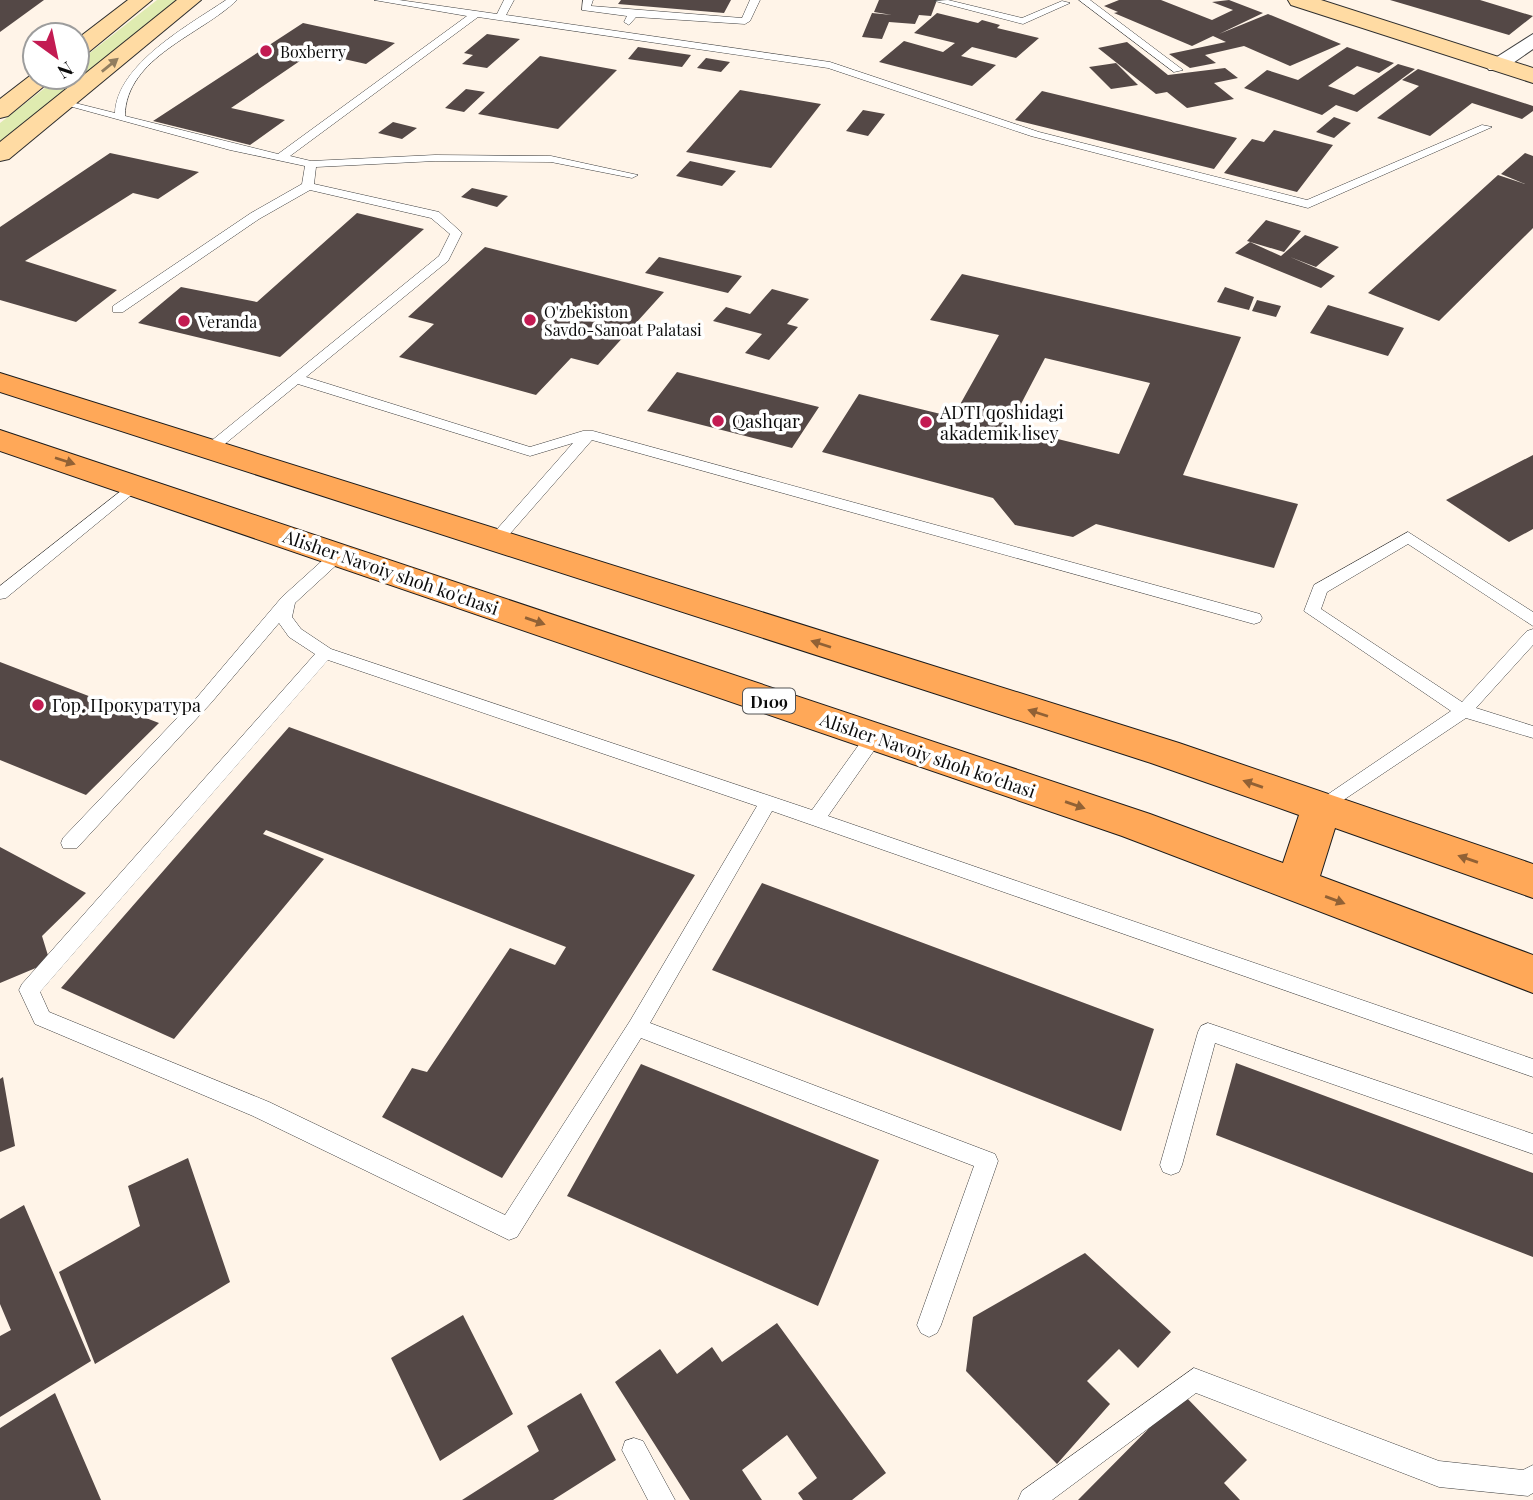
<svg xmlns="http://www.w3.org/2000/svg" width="1533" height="1500" font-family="'Playfair Display',serif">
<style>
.green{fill:#dfebb0}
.building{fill:#544846;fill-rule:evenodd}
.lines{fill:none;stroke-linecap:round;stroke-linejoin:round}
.service-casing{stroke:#3e3e3e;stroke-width:1}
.minor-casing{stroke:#3e3e3e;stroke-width:2}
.secondary-casing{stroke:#2d2d2d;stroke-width:2}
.primary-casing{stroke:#1c1c1c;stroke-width:2}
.service{fill:#fff;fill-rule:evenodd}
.minor{fill:#fff;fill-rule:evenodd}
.secondary{fill:#ffdba3;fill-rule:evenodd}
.primary{fill:#ffa858;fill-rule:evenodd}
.oneway{fill:#917d5f}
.oneway2{fill:#916135}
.poi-dot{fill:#c31b52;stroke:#fff;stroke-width:2.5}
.labels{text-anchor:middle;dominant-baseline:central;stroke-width:7;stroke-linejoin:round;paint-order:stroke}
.far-poi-label{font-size:16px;fill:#0b0b0b;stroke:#fff;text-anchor:start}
.shield{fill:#fff;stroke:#545454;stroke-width:2}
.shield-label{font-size:16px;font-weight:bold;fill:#0b0b0b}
.poi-label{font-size:18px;fill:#0b0b0b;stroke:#fff;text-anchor:start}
.street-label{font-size:18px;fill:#0b0b0b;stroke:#fff}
</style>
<rect width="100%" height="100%" fill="#fff4e8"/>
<!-- green -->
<path class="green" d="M 157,0 L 181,0 L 0,144 L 0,123 L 59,77 L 77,77 L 77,63 Z"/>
<!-- building -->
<path class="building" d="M 0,0 L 44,0 L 0,32 Z
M 621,0 L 731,0 L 724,13 L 618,4 Z
M 879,0 L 937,0 L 931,16 L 919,15 L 915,24 L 889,22 L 882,39 L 862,37 L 872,13 L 892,15 L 874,12 Z
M 1119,0 L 1161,0 L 1212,20 L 1233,10 L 1212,2 L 1229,0 L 1263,13 L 1219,34 L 1268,14 L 1341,44 L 1290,66 L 1244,46 L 1205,55 L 1216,63 L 1190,68 L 1169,54 L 1226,42 L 1213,36 L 1192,46 L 1114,13 L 1118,12 L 1104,6 Z
M 1390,0 L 1480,0 L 1533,16 L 1509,35 Z
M 937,13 L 978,23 L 982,20 L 1000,25 L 997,28 L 1039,38 L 1016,58 L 972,47 L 961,56 L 996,65 L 972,86 L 879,62 L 904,41 L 943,52 L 955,43 L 914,33 Z
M 303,23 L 395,43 L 366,64 L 313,52 L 231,108 L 285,120 L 250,145 L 153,121 Z
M 487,34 L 520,39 L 487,68 L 462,64 L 473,55 L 464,53 Z
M 1127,42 L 1168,75 L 1225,68 L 1238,78 L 1214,83 L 1234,99 L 1187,108 L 1167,92 L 1156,94 L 1098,48 Z
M 638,47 L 691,55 L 682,67 L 628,59 Z
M 1347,47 L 1394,63 L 1379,73 L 1357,66 L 1328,86 L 1354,95 L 1398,64 L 1415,69 L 1357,112 L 1336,105 L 1322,115 L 1244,88 L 1267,70 L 1298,80 Z
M 540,56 L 617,70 L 558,129 L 478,114 Z
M 706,58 L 730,62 L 721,72 L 697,68 Z
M 1116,63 L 1138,85 L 1111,89 L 1089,67 Z
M 1418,69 L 1533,106 L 1533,111 L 1522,119 L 1472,103 L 1430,136 L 1377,118 L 1419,86 L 1402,80 Z
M 466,89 L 485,92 L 464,112 L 445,108 Z
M 740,90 L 821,104 L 771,168 L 686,152 Z
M 1042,91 L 1237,138 L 1214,169 L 1015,120 Z
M 863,110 L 885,114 L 868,136 L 846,131 Z
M 1334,117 L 1351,123 L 1334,138 L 1316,132 Z
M 393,122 L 417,128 L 402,139 L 378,133 Z
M 1274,130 L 1333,145 L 1297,192 L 1224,173 L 1252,139 L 1264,142 Z
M 110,153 L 199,172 L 158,199 L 133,193 L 25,261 L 117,290 L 76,322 L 0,300 L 0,227 Z
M 1525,153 L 1533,156 L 1533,228 L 1439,321 L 1368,293 L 1498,175 L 1525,184 L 1501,174 Z
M 690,161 L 736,171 L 722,186 L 676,176 Z
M 472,188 L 508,196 L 497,207 L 461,197 Z
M 357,213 L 424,229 L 280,357 L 138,323 L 181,287 L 257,302 Z
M 1266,220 L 1301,231 L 1284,252 L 1247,241 Z
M 1305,235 L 1339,247 L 1316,267 L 1290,257 L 1335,276 L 1321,288 L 1235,253 L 1250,242 L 1281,256 Z
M 485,247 L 664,292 L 598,365 L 571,358 L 536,395 L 399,357 L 434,324 L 408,317 Z
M 659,257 L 742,276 L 728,293 L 645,273 Z
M 962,274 L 1241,337 L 1183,475 L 1298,504 L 1274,568 L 1096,524 L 1073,537 L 1015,525 L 993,498 L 822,452 L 859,394 L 953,417 L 999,335 L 930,320 ZM 1045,358 L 1150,383 L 1119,454 L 1009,427 Z
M 1225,287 L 1254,297 L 1249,310 L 1217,302 Z
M 772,289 L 809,299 L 787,324 L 798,327 L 769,360 L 745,353 L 762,334 L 713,321 L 726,307 L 750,314 Z
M 1257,300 L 1281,306 L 1276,317 L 1252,311 Z
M 1328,305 L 1404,328 L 1388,356 L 1310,333 Z
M 677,372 L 819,407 L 792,448 L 647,411 Z
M 1533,455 L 1533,529 L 1509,542 L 1446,500 Z
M 0,662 L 159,723 L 86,795 L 0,760 Z
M 289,727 L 695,875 L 502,1178 L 382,1117 L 412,1068 L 427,1072 L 510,948 L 555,965 L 566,947 L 266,830 L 263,834 L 324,859 L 174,1039 L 61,988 Z
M 0,847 L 86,893 L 42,936 L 50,962 L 0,983 Z
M 762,883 L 1154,1029 L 1121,1131 L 712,970 Z
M 1236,1063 L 1533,1173 L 1533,1257 L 1216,1135 Z
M 641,1064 L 879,1160 L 818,1306 L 567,1196 Z
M 3,1077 L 15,1146 L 0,1152 L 0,1079 Z
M 188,1158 L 230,1282 L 95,1364 L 59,1272 L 140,1226 L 128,1186 Z
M 24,1205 L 91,1361 L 0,1417 L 0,1336 L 11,1330 L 0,1304 L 0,1219 Z
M 1085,1253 L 1171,1332 L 1138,1368 L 1119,1349 L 1087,1381 L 1110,1404 L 1057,1464 L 966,1371 L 973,1317 Z
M 463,1315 L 513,1414 L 440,1461 L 391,1358 Z
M 777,1323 L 886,1473 L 852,1500 L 803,1500 L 798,1493 L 817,1478 L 787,1435 L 742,1470 L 762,1500 L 690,1500 L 615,1382 L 660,1349 L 677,1374 L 712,1347 L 722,1362 Z
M 55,1393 L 101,1500 L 0,1500 L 0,1428 Z
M 581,1393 L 616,1460 L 553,1500 L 462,1500 L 539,1451 L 527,1426 Z
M 1183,1394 L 1247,1460 L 1224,1483 L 1240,1500 L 1078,1500 Z"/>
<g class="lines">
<!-- service casing -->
<g class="service-casing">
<path id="service" d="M 226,0 L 237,0 C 201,35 126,57 125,116 L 278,154 L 467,16 L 374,0 L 399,0 L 497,14 L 504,0 L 514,0 L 506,15 L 830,62 L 1039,132 L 1307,200 L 1482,125 L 1492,127 L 1308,208 L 1031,136 L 828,68 L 478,17 L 290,156 L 311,161 L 435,155 L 551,156 L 638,175 L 632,178 L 551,162 L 435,161 L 316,167 L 314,184 L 439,212 L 462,233 L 448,261 L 306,377 L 530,447 L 583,431 L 593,431 L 1260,614 L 1262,618 L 1260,622 L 1254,624 L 592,440 L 501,544 L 496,545 L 488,540 L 491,536 L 573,443 L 530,456 L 298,384 L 215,452 L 205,452 L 205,446 L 439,256 L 450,234 L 431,218 L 310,190 L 259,219 L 123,312 L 113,312 L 113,306 L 251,213 L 302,184 L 305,166 L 230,150 L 58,103 L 63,100 L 115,113 C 117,64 189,25 226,0 Z
M 583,0 L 593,0 L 591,6 L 742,18 L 750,0 L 760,0 L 750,21 L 745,24 L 636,17 L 629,25 L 624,22 L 627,16 L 582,10 Z
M 948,0 L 1022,18 L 1062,1 L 1070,3 L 1023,24 L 935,1 Z
M 1079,0 L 1090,0 L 1183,70 L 1174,72 Z
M 135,480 L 142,485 L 140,488 L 6,598 L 0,599 L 0,586 Z
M 1408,532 L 1533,612 L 1533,626 L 1408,544 L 1327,592 L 1321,609 L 1462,702 L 1527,631 L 1533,629 L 1533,645 L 1476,708 L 1533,726 L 1533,738 L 1466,718 L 1321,815 L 1315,813 L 1312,808 L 1315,803 L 1451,711 L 1304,611 L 1314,585 Z
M 339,549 L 344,550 L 347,554 L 344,558 L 295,603 L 292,617 L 301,629 L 331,649 L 812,810 L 868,732 L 880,732 L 883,737 L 880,742 L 828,816 L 1533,1059 L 1533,1077 L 772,811 L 650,1023 L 995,1154 L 998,1161 L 941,1325 L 937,1333 L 929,1337 L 921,1333 L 917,1325 L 974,1166 L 641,1038 L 517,1237 L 509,1240 L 253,1116 L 35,1024 L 19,990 L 22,984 L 315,654 L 289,637 L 279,623 L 211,703 L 77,848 L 63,848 L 61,843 L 63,838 L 199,695 L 282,597 L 334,550 ZM 328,660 L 757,806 L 630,1021 L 505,1215 L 269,1102 L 49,1012 L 40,992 Z
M 1208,1023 L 1533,1134 L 1533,1154 L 1215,1043 L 1182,1165 L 1179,1172 L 1171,1175 L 1163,1172 L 1160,1165 L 1198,1032 L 1201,1026 Z
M 1194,1368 L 1439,1461 L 1523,1470 L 1533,1465 L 1533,1493 L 1528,1496 L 1439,1487 L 1196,1393 L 1052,1500 L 1018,1500 L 1022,1491 Z
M 634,1438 L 643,1441 L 675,1500 L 648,1500 L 622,1450 L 625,1441 Z"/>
</g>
<!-- minor casing -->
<g class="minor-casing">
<path id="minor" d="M 1533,34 L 1533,49 L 1503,70 L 1489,70 L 1486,66 L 1489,62 Z"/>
</g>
<!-- secondary casing -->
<g class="secondary-casing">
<path id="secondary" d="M 128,0 L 152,0 L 85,55 L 77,57 L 77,39 Z
M 177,0 L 201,0 L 9,159 L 0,161 L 0,142 Z
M 1288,0 L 1321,0 L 1533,68 L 1533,83 L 1291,5 Z
M 35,72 L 35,77 L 55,77 L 8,116 L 0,118 L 0,99 Z"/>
</g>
<!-- primary casing -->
<g class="primary-casing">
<path id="primary" d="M 0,373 L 1179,743 L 1533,864 L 1533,898 L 1335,828 L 1320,876 L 1533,955 L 1533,993 L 1122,836 L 0,451 L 0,430 L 1150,814 L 1283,863 L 1299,815 L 1151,763 L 0,392 Z"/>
</g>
<!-- service -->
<use href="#service" class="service"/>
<!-- minor -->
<use href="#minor" class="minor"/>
<!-- secondary -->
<use href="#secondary" class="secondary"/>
<!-- primary -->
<use href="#primary" class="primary"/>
</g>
<!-- one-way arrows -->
<defs><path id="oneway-solid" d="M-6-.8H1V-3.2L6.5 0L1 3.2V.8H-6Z" transform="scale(1.75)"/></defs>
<use class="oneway" href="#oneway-solid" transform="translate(110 65) rotate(-39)"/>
<g class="oneway2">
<use href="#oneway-solid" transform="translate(65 461) rotate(18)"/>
<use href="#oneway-solid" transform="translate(535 621) rotate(19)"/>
<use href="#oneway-solid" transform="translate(821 644) rotate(-162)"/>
<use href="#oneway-solid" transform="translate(1038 713) rotate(-162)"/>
<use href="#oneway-solid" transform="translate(1253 784) rotate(-161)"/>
<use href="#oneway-solid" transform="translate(1075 805) rotate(19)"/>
<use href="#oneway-solid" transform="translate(1468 859) rotate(-161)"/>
<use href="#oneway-solid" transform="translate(1335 900) rotate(20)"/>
</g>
<!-- markers -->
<g class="poi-dot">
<circle cx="266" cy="51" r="7"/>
<circle cx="530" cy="320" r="7"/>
<circle cx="184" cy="321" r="7"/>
<circle cx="718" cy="421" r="7"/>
<circle cx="926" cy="422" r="7"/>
<circle cx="38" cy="705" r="7"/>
</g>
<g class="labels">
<!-- far-poi labels -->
<g class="far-poi-label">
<text x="280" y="51">Boxberry</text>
<text x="544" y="311">O'zbekiston<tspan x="544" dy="18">Savdo-Sanoat Palatasi</tspan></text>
<text x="198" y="321">Veranda</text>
</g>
<!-- shield labels -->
<rect class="shield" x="743" y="688.5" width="52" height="25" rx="5"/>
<g class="shield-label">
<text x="769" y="701">D109</text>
</g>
<!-- poi labels -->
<g class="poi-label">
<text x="940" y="412">ADTI qoshidagi<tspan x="940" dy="21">akademik lisey</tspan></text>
<text x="732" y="421">Qashqar</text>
<text x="52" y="705">Гор. Прокуратура</text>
</g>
<!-- street labels -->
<g class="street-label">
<text transform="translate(391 572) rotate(19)">Alisher Navoiy shoh ko'chasi</text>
<text transform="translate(928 755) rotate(19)">Alisher Navoiy shoh ko'chasi</text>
</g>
</g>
<!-- north arrow -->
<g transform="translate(56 56) rotate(147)"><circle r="33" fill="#ffffff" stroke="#9d9d9d" stroke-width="2"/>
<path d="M0-5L12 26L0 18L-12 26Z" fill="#c31b52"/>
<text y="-10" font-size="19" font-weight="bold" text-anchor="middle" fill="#0b0b0b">N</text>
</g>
</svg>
